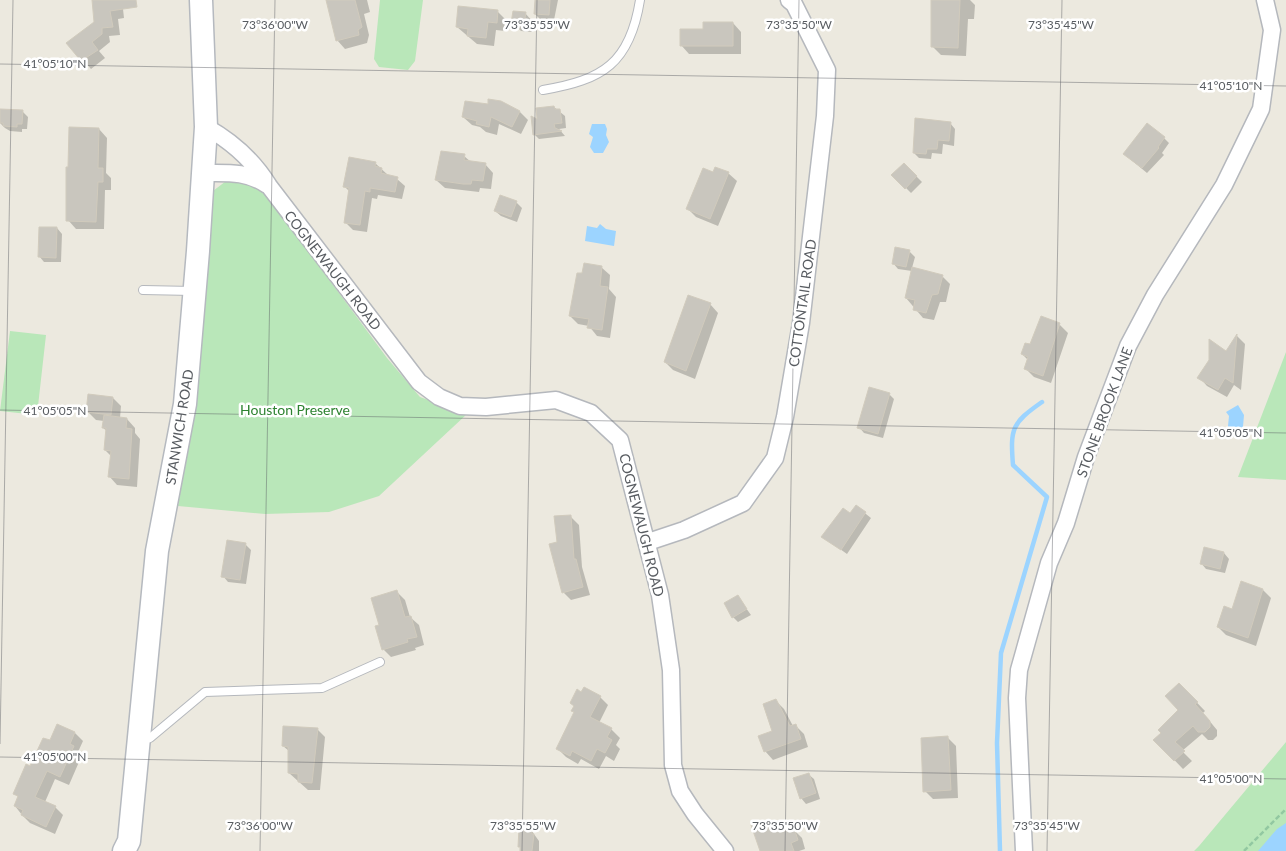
<svg xmlns="http://www.w3.org/2000/svg" width="1286" height="851" font-family="Lato,sans-serif">
<style>
.green{fill:#b9e7b9}
.water{fill:#9cd4ff}
.shadow{fill:#0003}
.lines{fill:none;stroke-linecap:round;stroke-linejoin:round}
.stream{stroke:#9cd4ff;stroke-width:4.5}
.building{fill:#c9c6be;stroke:#d1cbbd}
.lane-casing{stroke:#b5b8bd;stroke-width:10}
.street-casing{stroke:#b5b8bd;stroke-width:19}
.secondary-casing{stroke:#b5b9bf;stroke-width:25}
.path{stroke:#92c8a1;stroke-width:2.5;stroke-dasharray:5 2.5;stroke-linecap:butt}
.lane{stroke:#fff;stroke-width:8}
.street{stroke:#fff;stroke-width:16}
.secondary{stroke:#fff;stroke-width:22}
.ticks{fill:none;stroke:#585c61;stroke-width:1;stroke-opacity:0.45}
.labels{text-anchor:middle;dominant-baseline:central;stroke-width:5;stroke-linejoin:round;paint-order:stroke}
.street-label{font-size:14px;fill:#585c61;stroke:#fff}
.park-label{font-size:14px;fill:#2e8331;stroke:#fff}
.ticks-label{font-size:12px;text-anchor:middle;fill:#585c61;stroke:#fff;stroke-width:5;stroke-linejoin:round;paint-order:stroke}
</style>
<rect width="100%" height="100%" fill="#ece9df"/>
<!-- green -->
<path class="green" d="M 380,0 L 423,0 L 415,61 L 408,70 L 379,67 L 374,59 Z
M 230,178 L 255,185 L 266,194 L 387,358 L 420,397 L 467,414 L 379,496 L 329,512 L 265,514 L 178,506 L 189,432 L 213,191 Z
M 10,331 L 46,335 L 37,415 L 0,411 Z
M 1286,352 L 1286,480 L 1238,477 Z
M 1286,742 L 1286,851 L 1194,851 L 1199,846 Z"/>
<!-- water -->
<path class="water" d="M 592,124 L 605,124 L 607,129 L 606,135 L 609,142 L 603,153 L 594,153 L 590,147 L 593,137 L 589,134 Z
M 600,224 L 606,229 L 616,231 L 614,246 L 585,241 L 587,226 L 597,228 Z
M 1238,405 L 1244,415 L 1242,438 L 1227,436 L 1229,416 L 1226,412 Z
M 1286,823 L 1286,851 L 1258,851 L 1277,829 Z"/>
<!-- shadow -->
<path class="shadow" d="M 93,0 L 122,0 L 124,18 L 118,19 L 120,35 L 109,36 L 110,42 L 99,51 L 105,58 L 91,69 L 68,43 L 96,23 Z
M 327,0 L 367,0 L 370,12 L 364,14 L 369,35 L 367,43 L 345,49 L 337,40 Z
M 536,0 L 558,0 L 554,20 L 540,19 L 535,14 Z
M 932,0 L 970,0 L 975,5 L 974,19 L 968,19 L 966,56 L 941,55 L 933,47 Z
M 498,12 L 506,20 L 505,31 L 496,30 L 494,46 L 477,44 L 457,27 Z
M 525,13 L 533,22 L 532,32 L 521,31 L 513,23 Z
M 733,23 L 741,32 L 741,54 L 689,54 L 681,45 L 704,30 Z
M 500,103 L 520,112 L 528,120 L 521,134 L 499,124 L 497,135 L 486,132 L 480,127 L 472,125 L 463,117 Z
M 554,107 L 565,116 L 566,128 L 559,129 L 565,136 L 539,139 L 534,134 L 539,121 Z
M 0,110 L 22,111 L 28,117 L 27,129 L 22,129 L 22,132 L 10,131 L 5,128 L 0,123 Z
M 950,123 L 955,129 L 954,146 L 943,144 L 942,154 L 932,153 L 931,159 L 919,158 L 914,153 Z
M 99,129 L 107,138 L 106,173 L 111,178 L 111,190 L 105,190 L 104,229 L 76,229 L 68,220 Z
M 1164,138 L 1169,143 L 1162,153 L 1164,155 L 1147,173 L 1130,159 Z
M 464,156 L 471,162 L 485,164 L 493,173 L 491,189 L 480,188 L 479,192 L 445,188 L 436,180 Z
M 375,163 L 389,176 L 397,179 L 405,186 L 402,199 L 378,195 L 377,199 L 372,198 L 367,232 L 353,230 L 345,222 L 349,191 L 344,186 Z
M 904,164 L 922,182 L 911,193 L 893,175 Z
M 728,173 L 737,181 L 718,226 L 696,217 L 688,209 Z
M 516,202 L 522,208 L 517,222 L 501,216 L 495,211 Z
M 57,228 L 62,234 L 61,262 L 44,262 L 39,256 Z
M 909,251 L 915,257 L 912,268 L 942,276 L 950,284 L 946,302 L 940,302 L 934,320 L 923,318 L 906,298 L 912,271 L 898,269 L 893,263 Z
M 601,267 L 610,275 L 609,289 L 616,297 L 610,338 L 597,336 L 589,326 L 578,324 L 570,316 L 583,275 Z
M 710,304 L 718,313 L 695,379 L 673,370 L 665,362 Z
M 1059,324 L 1068,333 L 1051,383 L 1034,377 L 1025,368 L 1028,360 L 1022,354 Z
M 1237,336 L 1245,344 L 1241,390 L 1234,385 L 1227,397 L 1207,386 L 1199,377 L 1226,353 Z
M 889,394 L 894,399 L 883,438 L 864,433 L 859,427 Z
M 113,398 L 121,406 L 120,418 L 127,419 L 135,428 L 135,433 L 140,439 L 137,487 L 117,485 L 109,476 L 111,456 L 105,450 L 107,431 L 103,428 L 104,421 L 96,420 L 88,412 Z
M 856,506 L 871,518 L 847,554 L 823,537 L 851,514 Z
M 570,516 L 579,525 L 582,567 L 590,595 L 571,600 L 563,592 L 558,543 Z
M 245,544 L 251,550 L 246,584 L 228,582 L 223,576 Z
M 1224,553 L 1229,559 L 1225,573 L 1206,569 L 1201,563 Z
M 1242,583 L 1263,590 L 1271,598 L 1256,646 L 1226,635 L 1218,627 L 1233,610 Z
M 397,592 L 405,600 L 410,617 L 419,625 L 424,645 L 415,648 L 416,650 L 391,657 L 383,649 L 380,626 Z
M 738,597 L 751,615 L 738,622 L 733,617 Z
M 1179,684 L 1205,711 L 1203,713 L 1217,730 L 1217,736 L 1213,740 L 1208,740 L 1202,734 L 1182,751 L 1192,761 L 1183,769 L 1155,740 L 1180,710 Z
M 582,693 L 600,697 L 608,705 L 599,723 L 611,729 L 620,738 L 616,745 L 620,749 L 614,761 L 606,756 L 599,769 L 581,759 L 578,764 L 566,757 L 558,749 L 576,713 Z
M 776,701 L 784,709 L 793,726 L 795,725 L 804,734 L 808,747 L 773,760 L 765,751 L 773,732 Z
M 58,725 L 75,733 L 83,741 L 78,752 L 82,755 L 69,785 L 55,779 L 45,802 L 55,807 L 63,815 L 55,834 L 30,823 L 22,815 L 15,806 L 19,797 L 15,794 L 50,742 Z
M 317,729 L 325,737 L 320,790 L 308,790 L 289,773 L 289,751 L 283,746 Z
M 948,738 L 956,746 L 958,798 L 933,799 L 925,791 Z
M 808,774 L 814,779 L 820,799 L 806,804 L 801,798 Z
M 763,822 L 769,828 L 778,826 L 785,833 L 794,830 L 802,838 L 805,849 L 799,851 L 762,851 Z
M 531,830 L 539,841 L 539,851 L 522,851 L 520,847 Z"/>
<g class="lines">
<!-- stream -->
<path class="stream" d="M 1000,851 L 997,743 L 1001,653 L 1047,497 L 1013,465 C 1010,428 1012,423 1042,402"/>
</g>
<!-- building -->
<path class="building" d="M 92,0 L 136,0 L 137,7 L 110,11 L 113,27 L 102,28 L 102,34 L 92,42 L 98,50 L 81,61 L 66,43 L 94,22 Z
M 326,0 L 355,0 L 362,27 L 358,30 L 359,35 L 336,41 Z
M 535,0 L 550,0 L 549,15 L 534,14 Z
M 931,0 L 960,0 L 958,48 L 931,47 Z
M 458,6 L 498,10 L 497,23 L 488,22 L 486,38 L 467,36 L 468,29 L 456,27 Z
M 513,11 L 526,12 L 524,25 L 511,23 Z
M 703,22 L 733,22 L 733,46 L 680,46 L 680,29 L 703,29 Z
M 488,99 L 501,101 L 520,111 L 512,127 L 491,117 L 489,127 L 476,124 L 477,121 L 462,117 L 465,101 L 488,104 Z
M 554,106 L 555,109 L 560,109 L 562,123 L 554,124 L 555,128 L 562,131 L 533,135 L 531,116 L 537,119 L 536,108 Z
M 0,109 L 23,110 L 22,124 L 17,124 L 17,127 L 3,126 L 3,123 L 0,123 Z
M 915,118 L 951,122 L 949,141 L 938,140 L 937,149 L 927,149 L 926,154 L 913,153 Z
M 1147,123 L 1165,137 L 1158,147 L 1159,148 L 1142,168 L 1123,154 Z
M 69,127 L 99,128 L 98,168 L 103,168 L 103,182 L 98,182 L 96,222 L 66,221 L 66,167 L 68,167 Z
M 441,151 L 465,154 L 464,160 L 486,163 L 483,181 L 472,180 L 471,184 L 463,184 L 435,180 Z
M 349,157 L 376,162 L 375,166 L 382,168 L 381,173 L 398,177 L 395,192 L 370,188 L 370,192 L 365,191 L 360,225 L 344,223 L 349,188 L 343,187 Z
M 904,163 L 917,176 L 905,189 L 891,175 Z
M 715,167 L 729,172 L 710,219 L 686,209 L 703,168 L 713,172 Z
M 500,195 L 517,201 L 511,217 L 494,211 Z
M 39,227 L 57,227 L 56,258 L 38,257 Z
M 895,247 L 910,250 L 906,267 L 892,264 Z
M 584,263 L 602,266 L 600,286 L 608,287 L 602,330 L 587,328 L 589,319 L 569,316 L 577,273 L 582,273 Z
M 912,267 L 943,275 L 938,294 L 932,295 L 926,313 L 913,310 L 915,300 L 905,298 Z
M 688,295 L 711,303 L 686,371 L 664,362 Z
M 1041,316 L 1060,323 L 1043,376 L 1024,369 L 1028,357 L 1021,354 L 1025,343 L 1030,344 Z
M 1237,334 L 1233,383 L 1225,378 L 1218,390 L 1197,378 L 1209,360 L 1209,339 L 1226,351 Z
M 869,387 L 890,393 L 878,434 L 857,428 Z
M 88,394 L 113,397 L 111,415 L 86,412 Z
M 104,415 L 127,418 L 126,428 L 132,429 L 129,479 L 108,477 L 111,451 L 104,450 L 106,428 L 102,428 Z
M 856,505 L 866,512 L 841,550 L 821,537 L 843,508 L 850,513 Z
M 571,515 L 574,559 L 576,559 L 583,587 L 562,593 L 549,544 L 557,542 L 554,516 Z
M 227,540 L 246,543 L 240,580 L 221,577 Z
M 1204,547 L 1224,552 L 1220,569 L 1200,564 Z
M 1241,581 L 1263,589 L 1248,638 L 1217,627 L 1224,606 L 1232,609 Z
M 397,590 L 405,617 L 411,616 L 417,637 L 407,639 L 408,642 L 382,650 L 375,626 L 379,625 L 371,598 Z
M 738,595 L 747,609 L 732,618 L 724,603 Z
M 1179,683 L 1198,702 L 1195,704 L 1210,721 L 1210,727 L 1205,732 L 1198,732 L 1193,726 L 1175,742 L 1185,751 L 1174,761 L 1153,740 L 1161,733 L 1158,730 L 1178,710 L 1165,696 Z
M 584,687 L 601,696 L 590,717 L 612,728 L 607,737 L 612,740 L 605,753 L 597,749 L 591,761 L 572,751 L 570,756 L 556,749 L 574,712 L 571,711 L 574,706 L 570,703 L 577,689 L 581,692 Z
M 776,699 L 790,726 L 796,724 L 801,739 L 764,752 L 758,736 L 772,731 L 763,704 Z
M 57,724 L 75,732 L 70,744 L 74,746 L 60,777 L 47,771 L 35,797 L 56,806 L 46,827 L 21,815 L 23,810 L 14,806 L 18,796 L 13,794 L 26,764 L 30,766 L 43,738 L 50,740 Z
M 283,726 L 318,728 L 312,783 L 298,782 L 298,774 L 288,773 L 288,747 L 282,746 Z
M 948,736 L 951,790 L 923,792 L 921,738 Z
M 809,773 L 816,793 L 800,799 L 793,778 Z
M 763,821 L 765,828 L 778,824 L 782,832 L 794,828 L 798,840 L 791,843 L 794,851 L 760,851 L 751,825 Z
M 519,828 L 531,828 L 532,834 L 534,834 L 532,851 L 520,851 L 520,847 L 518,847 Z"/>
<g class="lines">
<!-- lane casing -->
<g class="lane-casing">
<path id="lane" d="M 543,90 C 603,80 630,63 640,0
M 143,290 L 193,291
M 142,740 L 150,738 L 205,692 L 322,688 L 380,662"/>
</g>
<!-- street casing -->
<g class="street-casing">
<path id="street" d="M 206,127 C 233,142 253,160 269,186 L 419,382 L 439,397 L 460,406 L 486,407 L 556,400 L 591,413 L 620,440 L 660,595 L 671,670 L 673,765 L 680,791 L 695,814 L 725,851
M 204,173 C 227,173 247,171 267,185
M 648,542 L 684,530 L 743,503 L 775,458 L 785,417 L 801,323 L 825,116 L 827,70 L 794,4 L 789,0
M 1024,851 L 1017,698 L 1019,670 L 1049,563 L 1066,523 L 1086,457 L 1128,346 L 1155,295 L 1224,185 L 1261,109 L 1272,30 L 1265,0"/>
</g>
<!-- secondary casing -->
<g class="secondary-casing">
<path id="secondary" d="M 124,851 L 129,841 L 157,551 L 185,404 L 198,251 L 206,127 L 201,0"/>
</g>
<!-- path -->
<path class="path" d="M 1244,851 L 1286,809"/>
<!-- lane -->
<use href="#lane" class="lane"/>
<!-- street -->
<use href="#street" class="street"/>
<!-- secondary -->
<use href="#secondary" class="secondary"/>
</g>
<!-- ticks -->
<path class="ticks" d="M 0,64 L 1286,86M 0,410 L 1286,433M 0,744 L 13,0M 0,757 L 1286,779M 260,851 L 275,0M 522,851 L 537,0M 785,851 L 799,0M 1047,851 L 1062,0"/>
<g class="labels">
<!-- street labels -->
<g class="street-label">
<text transform="translate(333 270) rotate(52)">COGNEWAUGH ROAD</text>
<text transform="translate(802 303) rotate(-82)">COTTONTAIL ROAD</text>
<text transform="translate(1104 412) rotate(-70)">STONE BROOK LANE</text>
<text transform="translate(179 427) rotate(-81)">STANWICH ROAD</text>
<text transform="translate(642 525) rotate(76)">COGNEWAUGH ROAD</text>
</g>
<!-- park labels -->
<g class="park-label">
<text x="295" y="409">Houston Preserve</text>
</g>
</g>
<g class="ticks-label">
<text x="275" y="29">73°36'00"W</text>
<text x="537" y="29">73°35'55"W</text>
<text x="799" y="29">73°35'50"W</text>
<text x="1061" y="29">73°35'45"W</text>
<text x="55" y="68">41°05'10"N</text>
<text x="1231" y="90">41°05'10"N</text>
<text x="55" y="415">41°05'05"N</text>
<text x="1231" y="437">41°05'05"N</text>
<text x="55" y="761">41°05'00"N</text>
<text x="1231" y="783">41°05'00"N</text>
<text x="260" y="830">73°36'00"W</text>
<text x="523" y="830">73°35'55"W</text>
<text x="785" y="830">73°35'50"W</text>
<text x="1047" y="830">73°35'45"W</text>
</g>
</svg>
